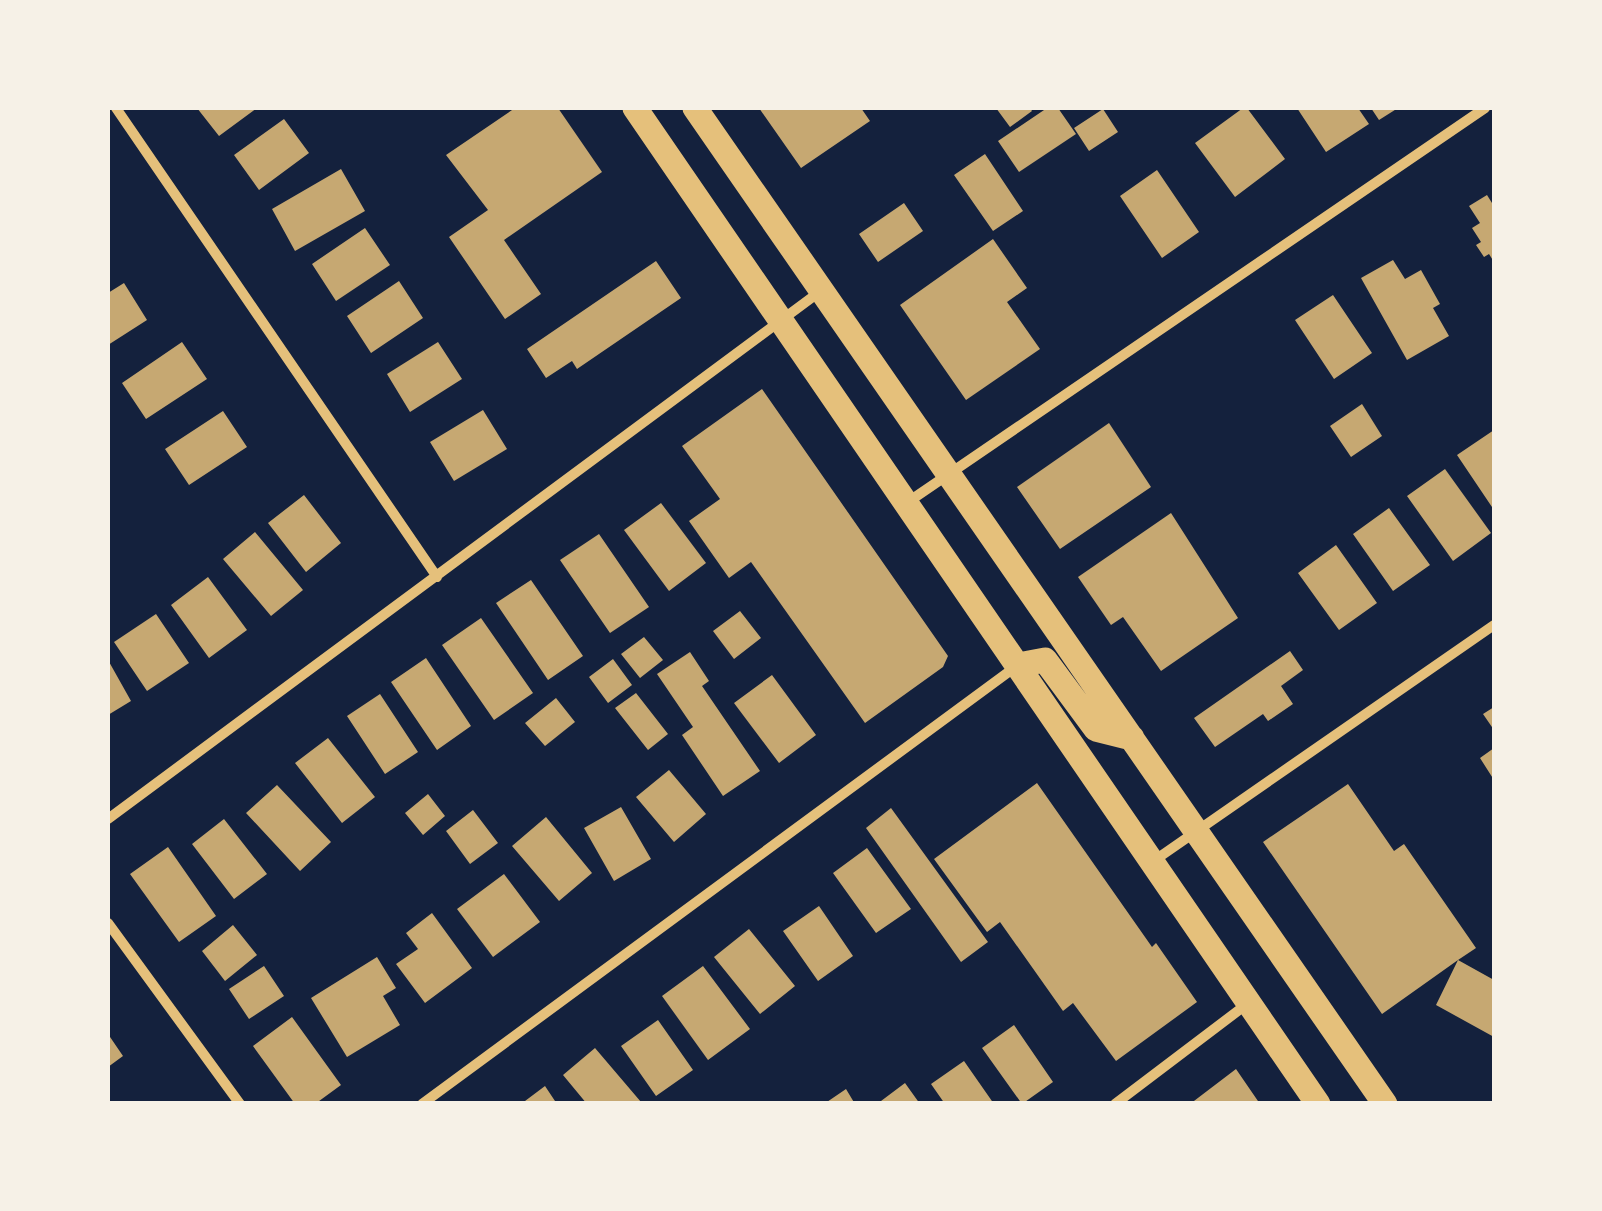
<svg xmlns="http://www.w3.org/2000/svg" width="1602" height="1211" font-family="'Titillium Web',sans-serif">
<style>
.building{fill:#c6a872}
.lines{fill:none;stroke-linecap:round;stroke-linejoin:round}
.minor{stroke:#e5c07b;stroke-width:10}
.primary{stroke:#e5c07b;stroke-width:25}
</style>
<rect width="100%" height="100%" fill="#14213d"/>
<!-- building -->
<path class="building" d="M 197,108 L 257,108 L 219,136 Z
M 515,108 L 558,108 L 602,172 L 504,240 L 541,294 L 505,319 L 449,237 L 488,210 L 446,155 Z
M 759,108 L 861,108 L 870,121 L 801,168 Z
M 996,108 L 1030,108 L 1032,111 L 1010,127 Z
M 1047,108 L 1058,108 L 1076,134 L 1019,172 L 998,141 Z
M 1243,108 L 1247,108 L 1285,159 L 1235,197 L 1195,143 Z
M 1297,108 L 1358,108 L 1369,124 L 1326,152 Z
M 1371,108 L 1398,108 L 1379,120 Z
M 1103,109 L 1118,132 L 1089,151 L 1074,128 Z
M 284,119 L 309,153 L 259,190 L 234,155 Z
M 985,154 L 1023,211 L 993,231 L 954,175 Z
M 341,169 L 365,211 L 295,251 L 272,209 Z
M 1157,170 L 1199,232 L 1162,258 L 1120,196 Z
M 1487,195 L 1492,203 L 1494,201 L 1494,262 L 1489,254 L 1484,257 L 1476,245 L 1481,242 L 1472,228 L 1480,223 L 1469,206 Z
M 904,203 L 923,231 L 878,262 L 859,234 Z
M 365,228 L 390,265 L 336,301 L 312,264 Z
M 993,239 L 1027,288 L 1007,302 L 1040,349 L 966,400 L 900,305 Z
M 1393,260 L 1405,279 L 1421,270 L 1440,304 L 1433,308 L 1449,336 L 1407,360 L 1361,278 Z
M 656,261 L 681,298 L 577,369 L 572,361 L 546,378 L 527,349 Z
M 399,281 L 423,318 L 371,353 L 347,316 Z
M 124,283 L 147,320 L 108,345 L 108,293 Z
M 1333,295 L 1372,353 L 1334,379 L 1295,320 Z
M 182,342 L 207,379 L 146,419 L 122,383 Z
M 438,342 L 462,379 L 410,412 L 387,374 Z
M 762,389 L 948,656 L 943,667 L 865,723 L 751,562 L 729,578 L 689,521 L 720,499 L 682,446 Z
M 1362,404 L 1382,436 L 1351,457 L 1330,426 Z
M 483,410 L 507,449 L 454,481 L 430,442 Z
M 223,411 L 247,447 L 189,485 L 165,449 Z
M 1109,423 L 1151,487 L 1060,549 L 1017,487 Z
M 1494,430 L 1494,510 L 1457,455 Z
M 1445,469 L 1491,533 L 1453,561 L 1407,496 Z
M 304,495 L 341,543 L 306,572 L 268,523 Z
M 661,503 L 706,563 L 669,591 L 624,530 Z
M 1389,508 L 1430,565 L 1393,591 L 1353,534 Z
M 1171,513 L 1238,618 L 1161,671 L 1123,617 L 1111,625 L 1078,577 Z
M 255,532 L 303,590 L 271,616 L 223,559 Z
M 599,534 L 649,607 L 610,633 L 560,560 Z
M 1336,545 L 1377,603 L 1339,630 L 1298,573 Z
M 208,577 L 247,630 L 209,658 L 171,605 Z
M 531,580 L 583,656 L 548,680 L 496,603 Z
M 740,611 L 761,638 L 734,659 L 713,631 Z
M 156,614 L 189,663 L 147,691 L 114,642 Z
M 481,618 L 533,693 L 494,720 L 442,645 Z
M 644,637 L 663,660 L 640,678 L 621,654 Z
M 1290,651 L 1303,670 L 1281,686 L 1293,704 L 1268,721 L 1263,714 L 1215,747 L 1194,718 Z
M 690,652 L 709,681 L 702,686 L 760,771 L 723,796 L 682,735 L 693,727 L 657,674 Z
M 426,658 L 471,726 L 437,750 L 391,682 Z
M 613,659 L 632,685 L 608,703 L 589,677 Z
M 108,660 L 131,701 L 108,715 Z
M 772,675 L 816,735 L 779,763 L 734,703 Z
M 636,693 L 668,734 L 648,750 L 615,708 Z
M 380,694 L 418,752 L 385,774 L 347,716 Z
M 556,698 L 575,722 L 545,746 L 525,723 Z
M 1494,707 L 1494,730 L 1483,714 Z
M 328,738 L 375,797 L 342,823 L 295,763 Z
M 1494,748 L 1494,780 L 1480,758 Z
M 669,770 L 706,814 L 674,842 L 636,797 Z
M 1037,783 L 1152,947 L 1156,943 L 1197,1002 L 1116,1061 L 1073,1003 L 1063,1011 L 1000,922 L 987,932 L 934,859 Z
M 1348,784 L 1394,851 L 1404,844 L 1476,948 L 1458,960 L 1494,980 L 1494,1037 L 1436,1005 L 1458,960 L 1382,1014 L 1263,842 Z
M 277,785 L 331,842 L 300,871 L 246,813 Z
M 428,794 L 445,816 L 423,835 L 405,813 Z
M 621,807 L 651,859 L 614,881 L 584,828 Z
M 891,808 L 988,942 L 961,962 L 866,828 Z
M 473,810 L 498,843 L 470,864 L 446,831 Z
M 546,817 L 592,873 L 559,901 L 512,846 Z
M 224,819 L 267,874 L 234,899 L 192,844 Z
M 168,847 L 216,916 L 179,942 L 130,874 Z
M 867,848 L 911,909 L 876,933 L 833,873 Z
M 504,874 L 540,922 L 493,957 L 457,909 Z
M 819,906 L 853,956 L 818,981 L 783,931 Z
M 432,913 L 472,968 L 425,1003 L 396,964 L 418,949 L 406,933 Z
M 233,925 L 257,955 L 225,981 L 202,951 Z
M 749,929 L 795,986 L 760,1014 L 714,957 Z
M 377,957 L 396,988 L 383,996 L 400,1025 L 347,1057 L 311,998 Z
M 264,966 L 284,996 L 249,1019 L 229,989 Z
M 703,966 L 750,1029 L 708,1060 L 662,996 Z
M 292,1017 L 341,1085 L 315,1104 L 295,1104 L 253,1046 Z
M 658,1020 L 693,1070 L 656,1096 L 621,1046 Z
M 1014,1025 L 1053,1082 L 1022,1104 L 982,1048 Z
M 108,1034 L 123,1056 L 108,1067 Z
M 595,1048 L 641,1102 L 639,1104 L 587,1104 L 563,1075 Z
M 964,1061 L 994,1104 L 945,1104 L 931,1084 Z
M 1236,1069 L 1260,1104 L 1190,1104 Z
M 905,1083 L 920,1104 L 877,1104 Z
M 545,1086 L 557,1104 L 521,1104 Z
M 846,1089 L 855,1104 L 824,1104 Z"/>
<g class="lines">
<!-- minor -->
<path class="minor" d="M 116,108 L 437,577
M 908,502 L 1485,108
M 108,819 L 822,290
M 1155,860 L 1494,625
M 108,923 L 240,1104
M 422,1104 L 1018,665
M 1115,1104 L 1247,1004"/>
<!-- primary -->
<path class="primary" d="M 635,108 L 1318,1104
M 695,108 L 1385,1104
M 1018,665 L 1045,660 L 1096,729 L 1132,738"/>
</g>
<!-- border -->
<rect width="1602" height="1211" fill="none" stroke="#f6f1e7" stroke-width="220"/>
</svg>
